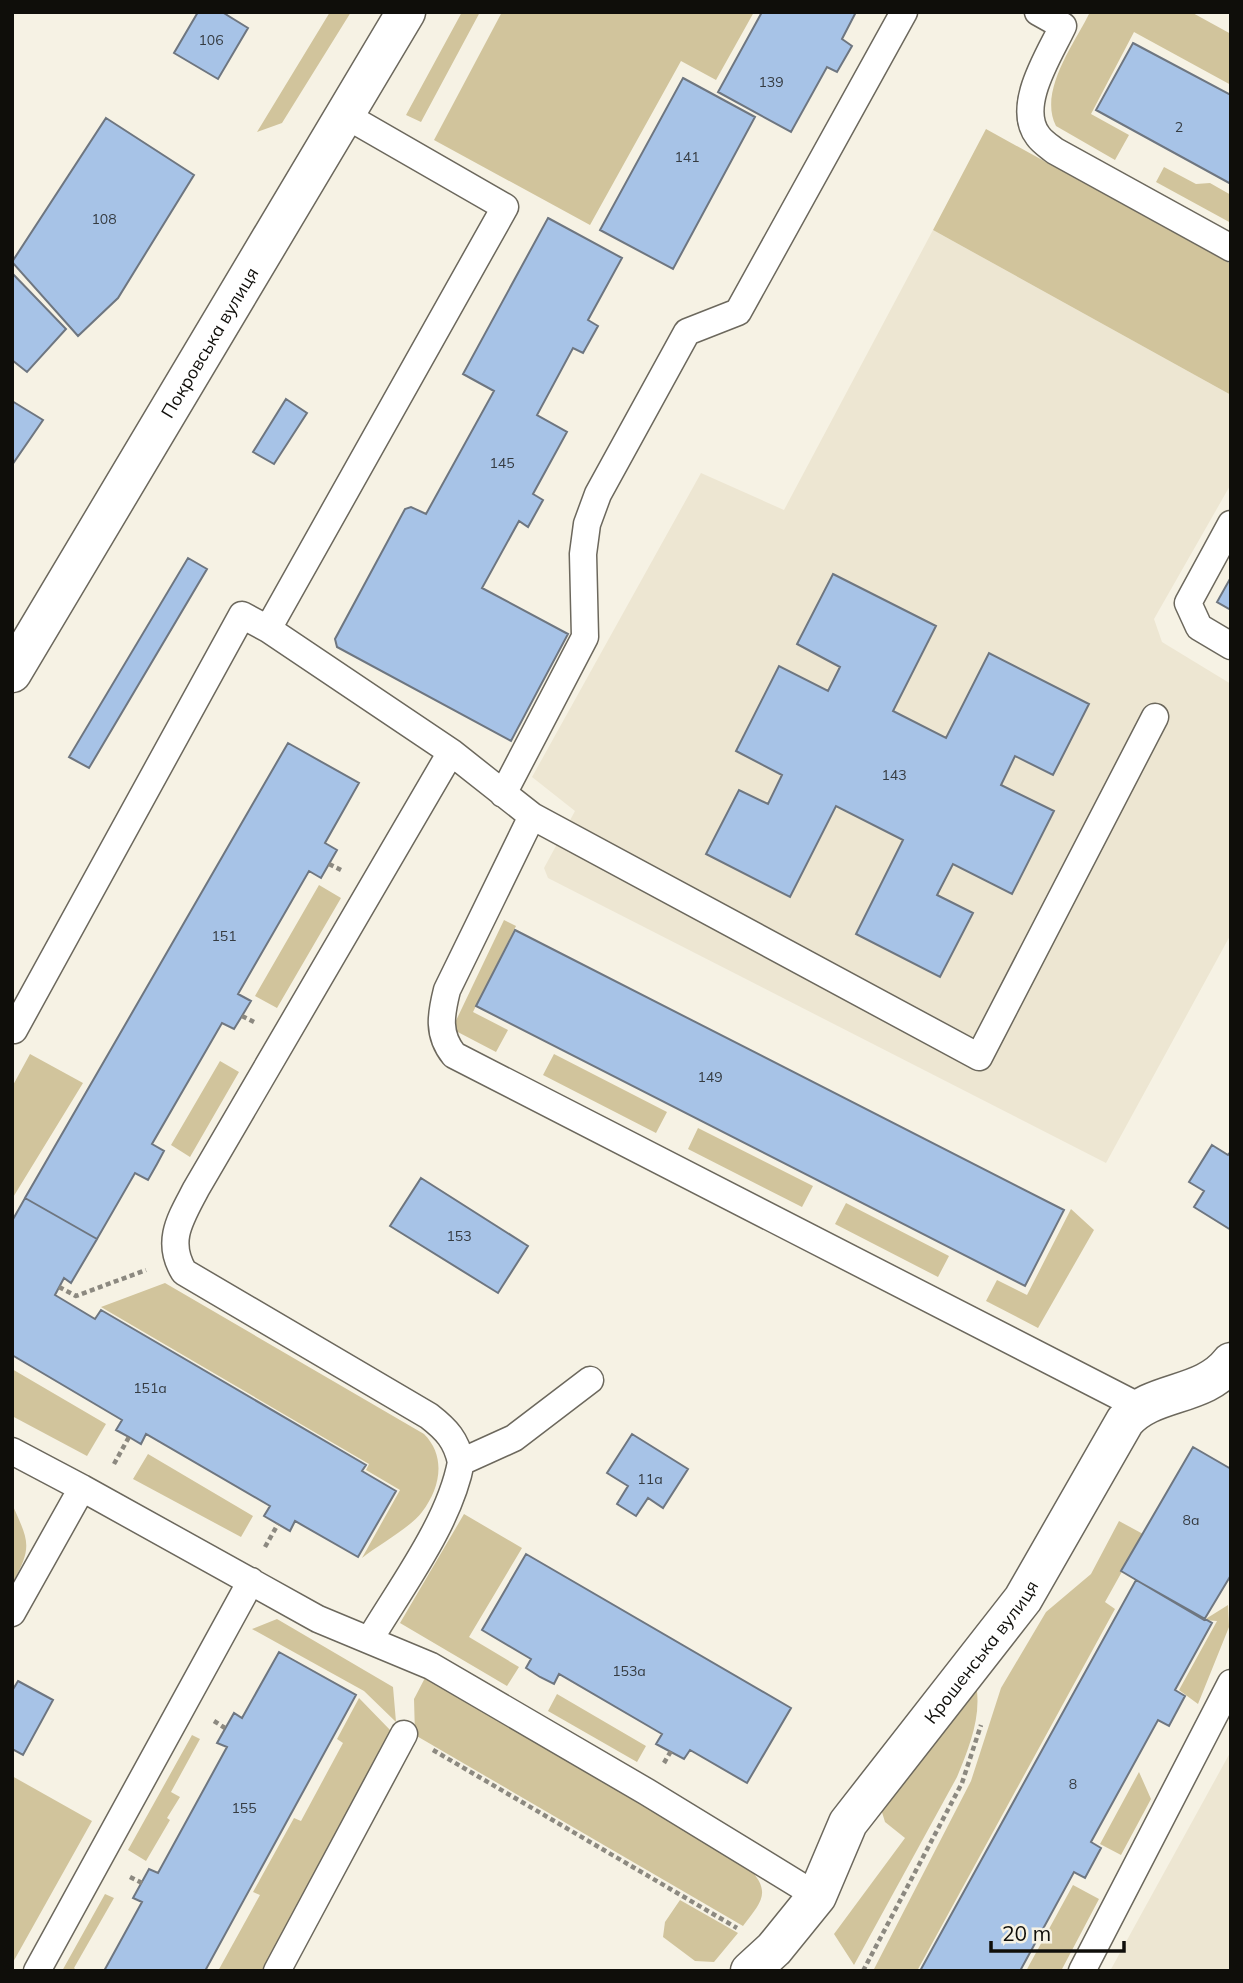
<svg xmlns="http://www.w3.org/2000/svg" width="1243" height="1983" font-family="Mulish,sans-serif">
<style>
.built{fill:#ede6d2}
.green{fill:#d1c49c}
.building{fill:#a7c3e7;stroke:#6e7680;stroke-width:2}
.lines{fill:none;stroke-linecap:round;stroke-linejoin:round}
.service-casing{stroke:#6c685d;stroke-width:29}
.minor-casing{stroke:#6c685d;stroke-width:41}
.trunk-casing{stroke:#6c685d;stroke-width:41}
.path{stroke:#8c8980;stroke-width:4.5;stroke-dasharray:5 3.5;stroke-linecap:butt}
.service{stroke:#fff;stroke-width:26}
.minor{stroke:#fff;stroke-width:38}
.trunk{stroke:#fff;stroke-width:38}
.labels{text-anchor:middle;dominant-baseline:central;stroke-width:5;stroke-linejoin:round;paint-order:stroke}
.number-label{font-size:14px;fill:#353b41}
.street-label{font-size:18px;fill:#0f0e0a;stroke:#f6f2e4}
</style>
<rect width="100%" height="100%" fill="#f6f2e4"/>
<!-- built -->
<path class="built" d="M 933,230 L 1231,395 L 1231,484 L 1154,619 L 1162,642 L 1231,684 L 1231,934 L 1106,1163 L 548,878 L 544,868 L 575,811 L 532,777 L 701,473 L 784,510 Z
M 1231,1751 L 1231,1971 L 1110,1971 Z"/>
<!-- green -->
<path class="green" d="M 330,12 L 351,12 L 282,123 L 257,132 Z
M 462,12 L 480,12 L 421,122 L 406,115 Z
M 502,12 L 754,12 L 716,80 L 681,61 L 590,225 L 434,140 Z
M 1090,12 L 1191,12 L 1231,34 L 1231,85 L 1134,32 L 1091,114 L 1129,135 L 1115,160 L 1056,126 C 1038,91 1075,43 1090,12 Z
M 986,129 L 1231,264 L 1231,395 L 933,230 Z
M 1164,167 L 1196,184 L 1210,183 L 1231,195 L 1231,223 L 1156,182 Z
M 319,885 L 341,898 L 277,1008 L 255,996 Z
M 504,920 L 516,926 L 473,1012 L 508,1030 L 496,1052 L 452,1029 Z
M 30,1054 L 83,1083 L 12,1199 L 12,1087 Z
M 554,1054 L 667,1112 L 656,1133 L 543,1075 Z
M 220,1061 L 239,1072 L 190,1157 L 171,1145 Z
M 698,1128 L 813,1186 L 802,1207 L 688,1149 Z
M 846,1203 L 949,1256 L 938,1277 L 835,1224 Z
M 1071,1209 L 1094,1230 L 1038,1328 L 986,1301 L 997,1280 L 1027,1295 Z
M 165,1283 L 424,1434 C 446,1456 441,1487 422,1512 C 410,1528 378,1545 362,1558 L 400,1490 L 366,1470 L 369,1464 L 101,1307 Z
M 12,1369 L 106,1424 L 87,1456 L 12,1416 Z
M 148,1454 L 253,1516 L 241,1537 L 133,1479 Z
M 12,1504 C 29,1542 33,1546 12,1584 Z
M 464,1514 L 522,1548 L 469,1637 L 519,1667 L 507,1686 L 400,1623 Z
M 1119,1521 L 1143,1534 L 1105,1602 L 1115,1609 L 917,1971 L 873,1971 L 971,1781 L 1001,1688 L 1046,1612 L 1091,1574 Z
M 1228,1605 L 1229,1627 L 1198,1704 L 1179,1690 L 1217,1621 L 1204,1620 Z
M 277,1619 L 393,1687 L 396,1722 L 364,1691 L 252,1629 Z
M 426,1676 L 748,1867 C 772,1892 762,1901 743,1926 L 415,1735 L 414,1699 Z
M 976,1685 C 982,1716 969,1748 957,1777 L 854,1965 L 834,1934 L 905,1838 L 885,1822 L 881,1809 Z
M 557,1694 L 646,1746 L 637,1762 L 548,1711 Z
M 359,1698 L 392,1732 L 263,1971 L 218,1971 L 260,1895 L 253,1892 L 294,1818 L 301,1821 L 343,1743 L 337,1739 Z
M 192,1735 L 200,1739 L 171,1792 L 180,1797 L 167,1818 L 170,1820 L 146,1861 L 128,1850 Z
M 1139,1772 L 1151,1799 L 1121,1855 L 1100,1844 Z
M 12,1776 L 92,1821 L 12,1964 Z
M 1073,1885 L 1099,1899 L 1061,1971 L 1026,1971 Z
M 105,1894 L 114,1898 L 74,1968 L 77,1971 L 62,1971 Z
M 680,1900 L 738,1933 L 714,1962 L 695,1961 L 663,1937 L 665,1922 Z"/>
<!-- building -->
<path class="building" d="M 198,12 L 222,12 L 248,28 L 218,79 L 174,53 Z
M 762,12 L 856,12 L 842,39 L 852,46 L 837,72 L 827,67 L 791,132 L 718,92 Z
M 1133,43 L 1231,95 L 1231,184 L 1096,110 Z
M 683,78 L 755,117 L 673,269 L 600,230 Z
M 106,118 L 194,175 L 118,298 L 78,336 L 12,262 Z
M 548,218 L 622,258 L 588,320 L 598,326 L 583,353 L 573,348 L 537,415 L 567,432 L 533,494 L 543,500 L 528,527 L 519,521 L 482,588 L 568,634 L 511,741 L 337,647 L 335,639 L 405,509 L 411,507 L 426,514 L 494,391 L 463,374 Z
M 12,273 L 66,329 L 27,372 L 12,360 Z
M 286,399 L 307,413 L 274,464 L 253,452 Z
M 12,401 L 43,420 L 12,465 Z
M 188,558 L 207,569 L 89,768 L 69,757 Z
M 833,574 L 936,626 L 893,711 L 946,738 L 989,653 L 1089,704 L 1053,775 L 1015,756 L 1001,785 L 1054,811 L 1012,894 L 953,864 L 937,895 L 973,913 L 940,977 L 856,934 L 903,840 L 836,806 L 790,897 L 706,854 L 739,790 L 768,804 L 782,775 L 736,751 L 779,666 L 828,691 L 840,667 L 797,644 Z
M 1231,577 L 1231,610 L 1217,602 Z
M 288,743 L 359,783 L 325,843 L 337,850 L 321,878 L 309,871 L 238,994 L 251,1001 L 242,1016 L 234,1029 L 222,1023 L 152,1144 L 164,1151 L 157,1164 L 148,1180 L 135,1173 L 97,1239 L 25,1198 Z
M 515,930 L 1064,1210 L 1025,1286 L 476,1006 Z
M 1212,1145 L 1228,1155 L 1231,1151 L 1231,1230 L 1194,1207 L 1204,1191 L 1189,1182 Z
M 421,1178 L 528,1246 L 498,1293 L 390,1226 Z
M 25,1198 L 97,1239 L 71,1283 L 64,1278 L 55,1295 L 95,1319 L 101,1310 L 366,1465 L 362,1471 L 396,1491 L 358,1557 L 295,1521 L 290,1531 L 264,1516 L 270,1506 L 146,1434 L 141,1444 L 129,1437 L 116,1430 L 122,1420 L 12,1355 L 12,1221 Z
M 632,1434 L 688,1469 L 663,1508 L 648,1498 L 636,1516 L 617,1504 L 628,1486 L 607,1473 Z
M 1193,1447 L 1231,1469 L 1231,1575 L 1204,1620 L 1121,1571 Z
M 526,1554 L 791,1708 L 747,1783 L 690,1750 L 684,1759 L 656,1744 L 662,1734 L 559,1674 L 554,1684 L 540,1677 L 526,1668 L 531,1659 L 482,1630 Z
M 1136,1580 L 1212,1623 L 1175,1690 L 1185,1696 L 1169,1726 L 1158,1720 L 1091,1842 L 1101,1848 L 1085,1878 L 1074,1872 L 1020,1971 L 920,1971 Z
M 279,1652 L 356,1695 L 205,1971 L 104,1971 L 142,1902 L 133,1898 L 149,1869 L 158,1873 L 227,1747 L 217,1743 L 234,1713 L 242,1718 Z
M 18,1681 L 53,1700 L 23,1755 L 12,1749 L 12,1691 Z"/>
<g class="lines">
<!-- service casing -->
<g class="service-casing">
<path id="service" d="M 1038,12 L 1063,26 C 1050,54 1015,106 1038,136 C 1042,142 1050,147 1055,151 L 1231,248
M 1231,524 L 1188,603 L 1199,627 L 1231,646
M 268,629 L 505,207 L 345,115
M 451,752 L 532,816 L 447,990 C 441,1014 437,1034 454,1055 L 1138,1406
M 503,794 L 585,637 L 583,554 L 587,524 L 598,494 L 687,332 L 738,312 L 904,12
M 532,816 L 979,1057 L 1155,717
M 14,1030 L 242,615 L 268,629 L 451,752 L 196,1189 C 181,1218 165,1241 184,1272 L 429,1416 C 447,1430 456,1440 461,1462
M 12,1451 L 82,1488 L 12,1613
M 82,1488 L 318,1619 L 431,1666 L 647,1792 L 817,1896
M 370,1639 C 401,1587 450,1522 461,1462 L 514,1438 L 590,1380
M 37,1971 L 251,1581
M 277,1971 L 404,1734
M 1082,1971 L 1231,1683"/>
</g>
<!-- minor casing -->
<g class="minor-casing">
<g id="minor">
<path id="s1" d="M 750,1971 L 774,1949 L 817,1896 L 848,1823 L 1023,1599 L 1125,1421 C 1153,1389 1203,1398 1231,1362"/>
</g>
</g>
<!-- trunk casing -->
<g class="trunk-casing">
<g id="trunk">
<path id="s2" d="M 12,673 L 406,12"/>
</g>
</g>
<!-- path -->
<path class="path" d="M 329,864 L 341,870
M 242,1016 L 254,1022
M 59,1287 L 76,1296 L 146,1270
M 114,1464 L 129,1437
M 265,1547 L 278,1524
M 214,1721 L 225,1728
M 433,1750 L 737,1928
M 664,1763 L 671,1751
M 130,1877 L 142,1883
M 863,1971 L 962,1783 L 981,1725"/>
<!-- service -->
<use href="#service" class="service"/>
<!-- minor -->
<use href="#minor" class="minor"/>
<!-- trunk -->
<use href="#trunk" class="trunk"/>
</g>
<g class="labels">
<!-- number labels -->
<g class="number-label">
<text x="211" y="40">106</text>
<text x="771" y="82">139</text>
<text x="1179" y="127">2</text>
<text x="687" y="157">141</text>
<text x="104" y="219">108</text>
<text x="502" y="463">145</text>
<text x="894" y="775">143</text>
<text x="224" y="936">151</text>
<text x="710" y="1077">149</text>
<text x="459" y="1236">153</text>
<text x="150" y="1388">151а</text>
<text x="650" y="1479">11а</text>
<text x="1191" y="1520">8а</text>
<text x="629" y="1671">153а</text>
<text x="1073" y="1784">8</text>
<text x="244" y="1808">155</text>
</g>
<!-- street labels -->
<g class="street-label">
<text stroke="none"><textPath href="#s2" startOffset="385">Покровська вулиця</textPath></text>
<text stroke="none"><textPath href="#s1" startOffset="397">Крошенська вулиця</textPath></text>
</g>
</g>
<!-- border -->
<rect width="1243" height="1983" fill="none" stroke="#0f0e0a" stroke-width="28"/>
<!-- scale -->
<path d="M991 1941v10h133v-10" fill="none" stroke="#0f0e0a" stroke-width="3.5"/>
<text x="1002" y="1941" font-size="21" fill="#0f0e0a" stroke="#f6f2e4" stroke-width="5" paint-order="stroke">20 m</text>
</svg>
